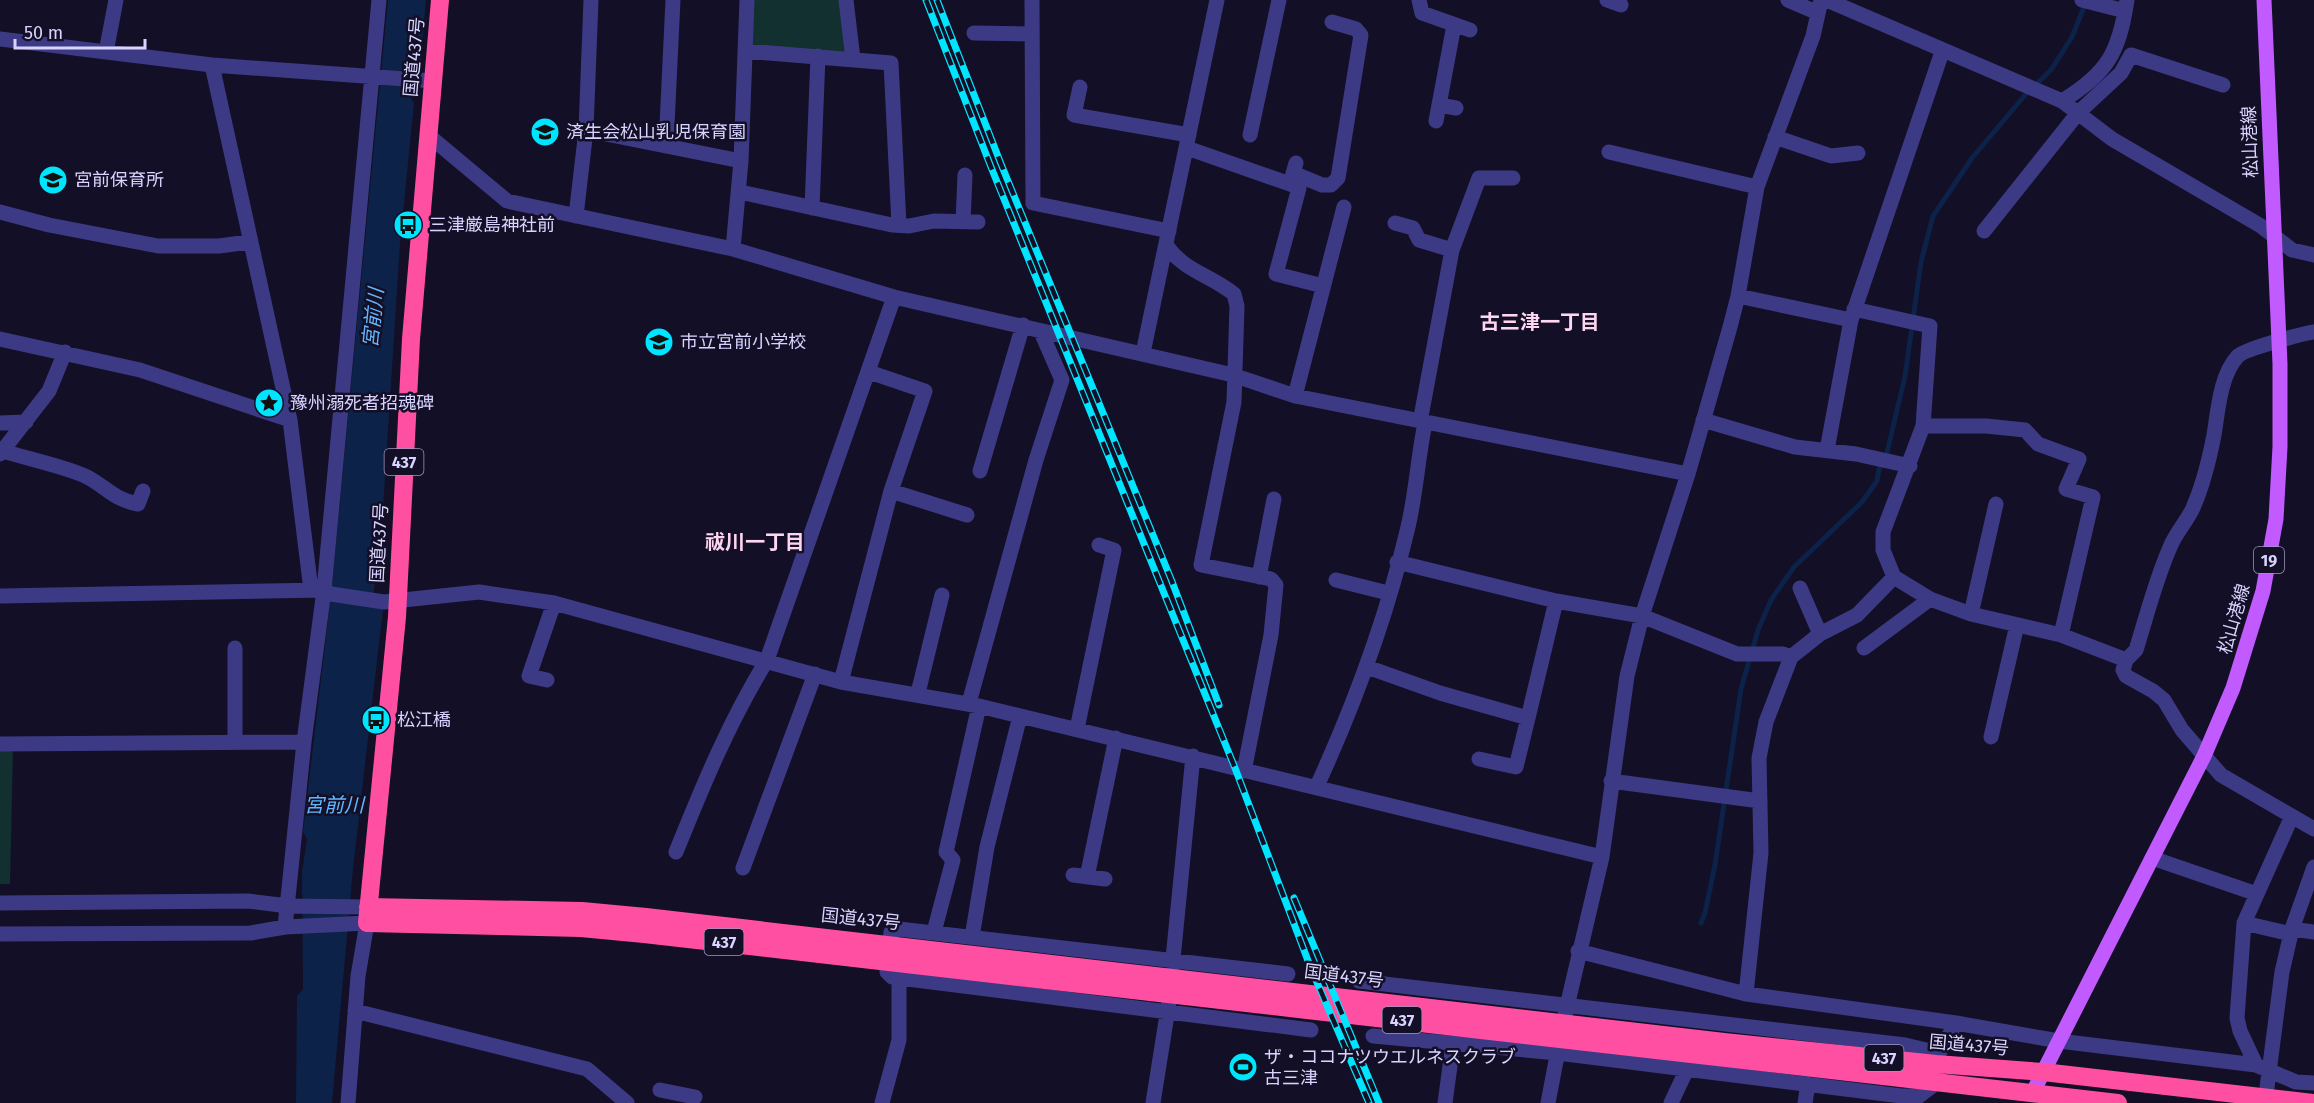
<svg xmlns="http://www.w3.org/2000/svg" width="2314" height="1103" font-family="'Fira Sans','Noto Sans JP',sans-serif">
<style>
.green{fill:#12302f}
.water{fill:#0c2248}
.lines{fill:none;stroke-linecap:round;stroke-linejoin:round}
.stream{stroke:#0c2248;stroke-width:5}
.minor{stroke:#3d3a85;stroke-width:15}
.major{stroke:#c25bff;stroke-width:15}
.highway{stroke:#ff4fa3;stroke-width:18}
.rail-casing{stroke:#00e5ff;stroke-width:7}
.rail{stroke:#130f26;stroke-width:4.5;stroke-dasharray:14;stroke-linecap:butt}
.labels{text-anchor:middle;dominant-baseline:central;stroke-width:5;stroke-linejoin:round;paint-order:stroke}
.shield{fill:#130f26;stroke:#9e99be;stroke-width:1.5}
.shield-label{font-size:16px;font-weight:bold;fill:#d9d4ff}
.street-label{font-size:18px;fill:#d9d4ff;stroke:#130f26}
.poi-label{font-size:18px;fill:#d9d4ff;stroke:#130f26;text-anchor:start}
.water-label{font-size:20px;font-style:italic;fill:#62b6ff;stroke:#130f26}
.neighbourhood-label{font-size:20px;font-weight:bold;fill:#ffd6f0;stroke:#130f26}
</style>
<rect width="100%" height="100%" fill="#130f26"/>
<!-- green -->
<path class="green" d="M 752,0 L 841,0 L 847,54 L 749,46 Z
M 0,749 L 13,749 L 10,884 L 0,884 Z"/>
<!-- water -->
<path class="water" d="M 388,0 L 426,0 L 421,59 L 413,72 L 410,97 L 414,103 L 400,244 L 379,571 L 375,579 L 373,601 L 383,609 L 353,869 L 332,1103 L 296,1103 L 297,996 L 303,989 L 302,872 L 307,839 L 303,832 L 331,594 Z"/>
<g class="lines">
<!-- stream -->
<path class="stream" d="M 1701,923 L 1705,913 L 1715,865 L 1741,689 L 1758,630 L 1771,600 L 1794,567 L 1862,502 L 1877,481 L 1879,469 L 1885,461 L 1905,376 L 1921,262 L 1933,216 L 1972,158 L 2026,94 L 2051,70 L 2072,37 L 2086,2"/>
<!-- minor -->
<path class="minor" d="M 846,0 L 853,59
M 1032,0 L 1033,203 L 1169,231
M 1419,0 L 1422,13 L 1470,30
M 1607,0 L 1621,5
M 1788,0 L 1816,12
M 1827,0 L 2062,101 L 2112,139 L 2261,226 L 2292,250 L 2314,255
M 2082,0 L 2125,11
M 974,33 L 1032,34
M 0,39 L 212,65 L 433,81
M 745,51 L 891,63 L 899,225
M 106,52 L 116,0
M 212,65 L 290,420 L 311,590
M 1080,87 L 1074,115 L 1189,135
M 2062,101 C 2108,73 2119,52 2127,0
M 1439,105 L 1456,108
M 1436,121 L 1454,25
M 586,130 L 741,161
M 428,135 L 507,201 L 733,249 L 894,297 L 1233,375 L 1295,396 L 1688,474
M 1250,135 L 1279,0
M 1775,137 L 1831,156 L 1858,153
M 666,146 L 673,0
M 1187,148 L 1290,184 L 1296,163
M 1609,152 L 1757,187
M 1293,173 L 1322,185 L 1331,185 L 1338,178 L 1361,35 L 1356,29 L 1332,22
M 1290,184 L 1299,188 L 1276,274 L 1323,286
M 740,192 L 892,225 L 909,226 L 934,221 L 978,222
M 812,208 L 818,56
M 0,212 L 49,225 L 158,246 L 219,246 L 249,242
M 576,216 L 586,130 L 591,0
M 963,222 L 965,175
M 1395,223 L 1413,228 L 1419,240 L 1452,250
M 1984,231 L 2078,113 L 2121,73 L 2131,55 L 2223,85
M 1166,245 C 1185,272 1209,274 1234,294 L 1237,306 L 1234,402 L 1201,565 L 1271,579 L 1276,585 L 1271,635 L 1244,771
M 733,249 L 741,161 L 747,0
M 1738,296 L 1851,320
M 1854,309 L 1930,326 L 1923,426 L 1883,532 L 1883,550 L 1894,577 L 1930,599 L 1971,614 L 2061,635 L 2126,660 L 2123,670 L 2126,676 L 2153,691 L 2164,700 L 2182,730 L 2221,775 L 2314,829
M 0,339 L 140,370 L 290,420
M 1143,353 L 1217,0
M 1295,396 L 1344,207
M 1703,420 L 1795,447 L 1856,454 L 1910,466
M 1420,422 L 1452,250 L 1479,178 L 1513,178
M 0,423 L 26,422
M 1923,426 L 1986,426 L 2025,430 L 2038,444 L 2079,459 L 2066,489 L 2093,497 L 2061,635
M 1827,450 L 1851,320 L 1942,52
M 3,451 C 24,458 72,468 89,478 C 107,488 115,500 138,504 L 143,491
M 0,454 L 49,391 L 65,352
M 980,471 L 1023,325
M 891,491 L 967,515
M 1397,562 L 1556,601 L 1642,616 L 1737,654 L 1783,654 L 1791,657
M 1259,577 L 1274,499
M 1336,580 L 1388,593
M 1800,588 L 1820,634
M 0,596 L 324,590 L 331,594 L 384,602 L 479,592 L 554,603 L 841,682 L 979,706 L 1602,857
M 1971,614 L 1996,504
M 235,648 L 235,742
M 1864,648 L 1930,599
M 2126,660 L 2136,650 C 2147,615 2156,578 2171,545 C 2176,533 2186,522 2192,510 C 2203,486 2209,461 2214,435 C 2218,411 2220,376 2237,357 C 2243,349 2302,334 2314,332
M 1367,667 L 1440,693 L 1528,718 L 1556,601
M 547,680 L 529,676 L 554,603
M 841,682 L 891,491 L 925,391 L 869,372
M 918,693 L 942,595
M 969,703 L 1036,460 L 1062,380 L 1041,332
M 1077,729 L 1114,550 L 1099,545
M 1991,737 L 2017,625
M 0,744 L 304,742
M 1479,759 L 1516,767 L 1528,718
M 1611,781 L 1760,801
M 1317,786 C 1355,703 1387,616 1408,527 C 1416,493 1418,457 1425,423
M 676,852 C 703,785 729,722 767,660 L 894,297
M 2152,858 L 2257,894
M 743,868 L 815,674
M 1073,875 L 1105,879
M 1087,877 L 1116,738
M 0,903 L 248,901 L 288,906 L 368,907
M 2244,923 L 2291,934
M 285,927 L 304,742 L 324,590 L 379,0
M 2292,929 L 2314,932
M 934,932 L 953,860 L 946,852 L 979,706
M 0,934 L 251,933 L 285,927 L 367,923 L 358,976 L 348,1103
M 972,937 L 987,847 L 1020,716
M 1578,951 L 1746,994 L 1956,1023 L 2059,1041 L 2256,1065 L 2296,1082 L 2314,1083
M 1172,969 L 1193,756
M 1288,974 L 899,929 L 891,932 L 887,972 L 892,977 L 1311,1030
M 1359,981 L 1905,1045 L 1939,1053 L 1936,1083 L 1919,1096 L 1901,1096 L 1558,1053 L 1373,1036
M 1746,994 L 1761,853 L 1759,758 L 1766,722 L 1791,657 L 1820,634 L 1857,615 L 1894,577
M 355,1011 L 587,1069 L 627,1103
M 1565,1015 L 1602,857 L 1627,676 L 1642,616 L 1688,474 L 1730,327 L 1738,296 L 1757,187 L 1813,36 L 1821,0
M 1939,1053 L 1956,1023
M 2256,1065 L 2240,1031 L 2237,1018 L 2244,923 L 2292,816
M 660,1090 L 695,1097
M 882,1103 L 899,1040 L 899,978
M 1153,1103 L 1169,1002
M 1445,1103 L 1453,1044
M 1548,1103 L 1559,1045
M 1671,1103 L 1687,1069
M 1805,1103 L 1808,1084
M 2265,1103 L 2282,972 L 2292,929 L 2314,867"/>
<!-- major -->
<path class="major" d="M 2032,1094 L 2204,756 L 2233,688 L 2263,591 L 2276,519 L 2280,447 L 2280,364 L 2264,0"/>
<!-- highway -->
<path class="highway" d="M 440,0 L 411,339 L 397,617 L 367,923 L 581,928 L 644,934 L 2118,1103
M 368,907 L 582,911 L 646,917 L 1724,1042 L 1936,1064 L 2043,1072 L 2314,1103"/>
<!-- rail casing -->
<g class="rail-casing">
<path id="rail" d="M 926,0 L 991,167 L 1235,768 L 1310,966 L 1369,1103
M 937,0 L 1001,164 L 1171,579 L 1219,705
M 1294,898 L 1379,1103"/>
</g>
<!-- rail -->
<use href="#rail" class="rail"/>
</g>
<!-- icons -->
<defs>
<g id="school-disc" transform="scale(1.5)"><circle r="9.5" fill="#00e5ff" stroke="#130f26"/><path d="M0-5L7-2L0 1L-7-2ZM-4 1L0 2.5L4 1V4Q0 6-4 4Z" fill="#111"/></g>
<g id="bus-disc" transform="scale(1.5)"><circle r="9.5" fill="#00e5ff" stroke="#130f26"/><path d="M-5-6H5V4H4V6H2V4H-2V6H-4V4H-5ZM-3.5-4V0h7V-4ZM-3.5 1.2v1.5H-2V1.2ZM2 1.2v1.5H3.5V1.2Z" fill="#111"/></g>
<g id="sight-disc" transform="scale(1.5)"><circle r="9.5" fill="#00e5ff" stroke="#130f26"/><path d="M0-6L1.8-2.2L6-1.7L2.9 1.2L3.7 5.4L0 3.3L-3.7 5.4L-2.9 1.2L-6-1.7L-1.8-2.2Z" fill="#111"/></g>
<g id="stadium-disc" transform="scale(1.5)"><circle r="9.5" fill="#00e5ff" stroke="#130f26"/><path d="M0-5a6.5 5 0 1 0 0 10a6.5 5 0 1 0 0-10ZM-3.5-1.8h7v3.6h-7Z" fill="#111"/></g>
</defs>
<g fill-rule="evenodd">
<use href="#school-disc" x="545" y="132"/>
<use href="#school-disc" x="53" y="180"/>
<use href="#bus-disc" x="408" y="225"/>
<use href="#school-disc" x="659" y="342"/>
<use href="#sight-disc" x="269" y="403"/>
<use href="#bus-disc" x="376" y="720"/>
<use href="#stadium-disc" x="1243" y="1067"/>
</g>
<g class="labels">
<!-- shield labels -->
<g class="shield">
<rect x="384.5" y="449" width="39" height="26" rx="4.5"/>
<rect x="2254" y="547" width="30" height="26" rx="4.5"/>
<rect x="704.5" y="929" width="39" height="26" rx="4.5"/>
<rect x="1382.5" y="1007" width="39" height="26" rx="4.5"/>
<rect x="1864.5" y="1045" width="39" height="26" rx="4.5"/>
</g>
<g class="shield-label">
<text x="404" y="462">437</text>
<text x="2269" y="560">19</text>
<text x="724" y="942">437</text>
<text x="1402" y="1020">437</text>
<text x="1884" y="1058">437</text>
</g>
<!-- street labels -->
<g class="street-label">
<text transform="translate(414 57) rotate(-85)">国道437号</text>
<text transform="translate(2250 142) rotate(-92)">松山港線</text>
<text transform="translate(379 543) rotate(-87)">国道437号</text>
<text transform="translate(2234 619) rotate(-74)">松山港線</text>
<text transform="translate(861 919) rotate(6)">国道437号</text>
<text transform="translate(1344 976) rotate(7)">国道437号</text>
<text transform="translate(1969 1045) rotate(5)">国道437号</text>
</g>
<!-- poi labels -->
<g class="poi-label">
<text x="566" y="132">済生会松山乳児保育園</text>
<text x="74" y="180">宮前保育所</text>
<text x="429" y="225">三津厳島神社前</text>
<text x="680" y="342">市立宮前小学校</text>
<text x="290" y="403">豫州溺死者招魂碑</text>
<text x="397" y="720">松江橋</text>
<text x="1264" y="1057">ザ・ココナツウエルネスクラブ<tspan x="1264" dy="21">古三津</tspan></text>
</g>
<!-- water labels -->
<g class="water-label">
<text transform="translate(373 318) rotate(-84)">宮前川</text>
<text x="334" y="805">宮前川</text>
</g>
<!-- neighbourhood labels -->
<g class="neighbourhood-label">
<text x="1540" y="322">古三津一丁目</text>
<text x="755" y="542">祓川一丁目</text>
</g>
</g>
<!-- scale -->
<path d="M15 39v9h130v-9" fill="none" stroke="#d9d4ff" stroke-width="3"/>
<text x="24" y="39" font-size="18" fill="#d9d4ff" stroke="#130f26" stroke-width="4.5" paint-order="stroke">50 m</text>
</svg>
